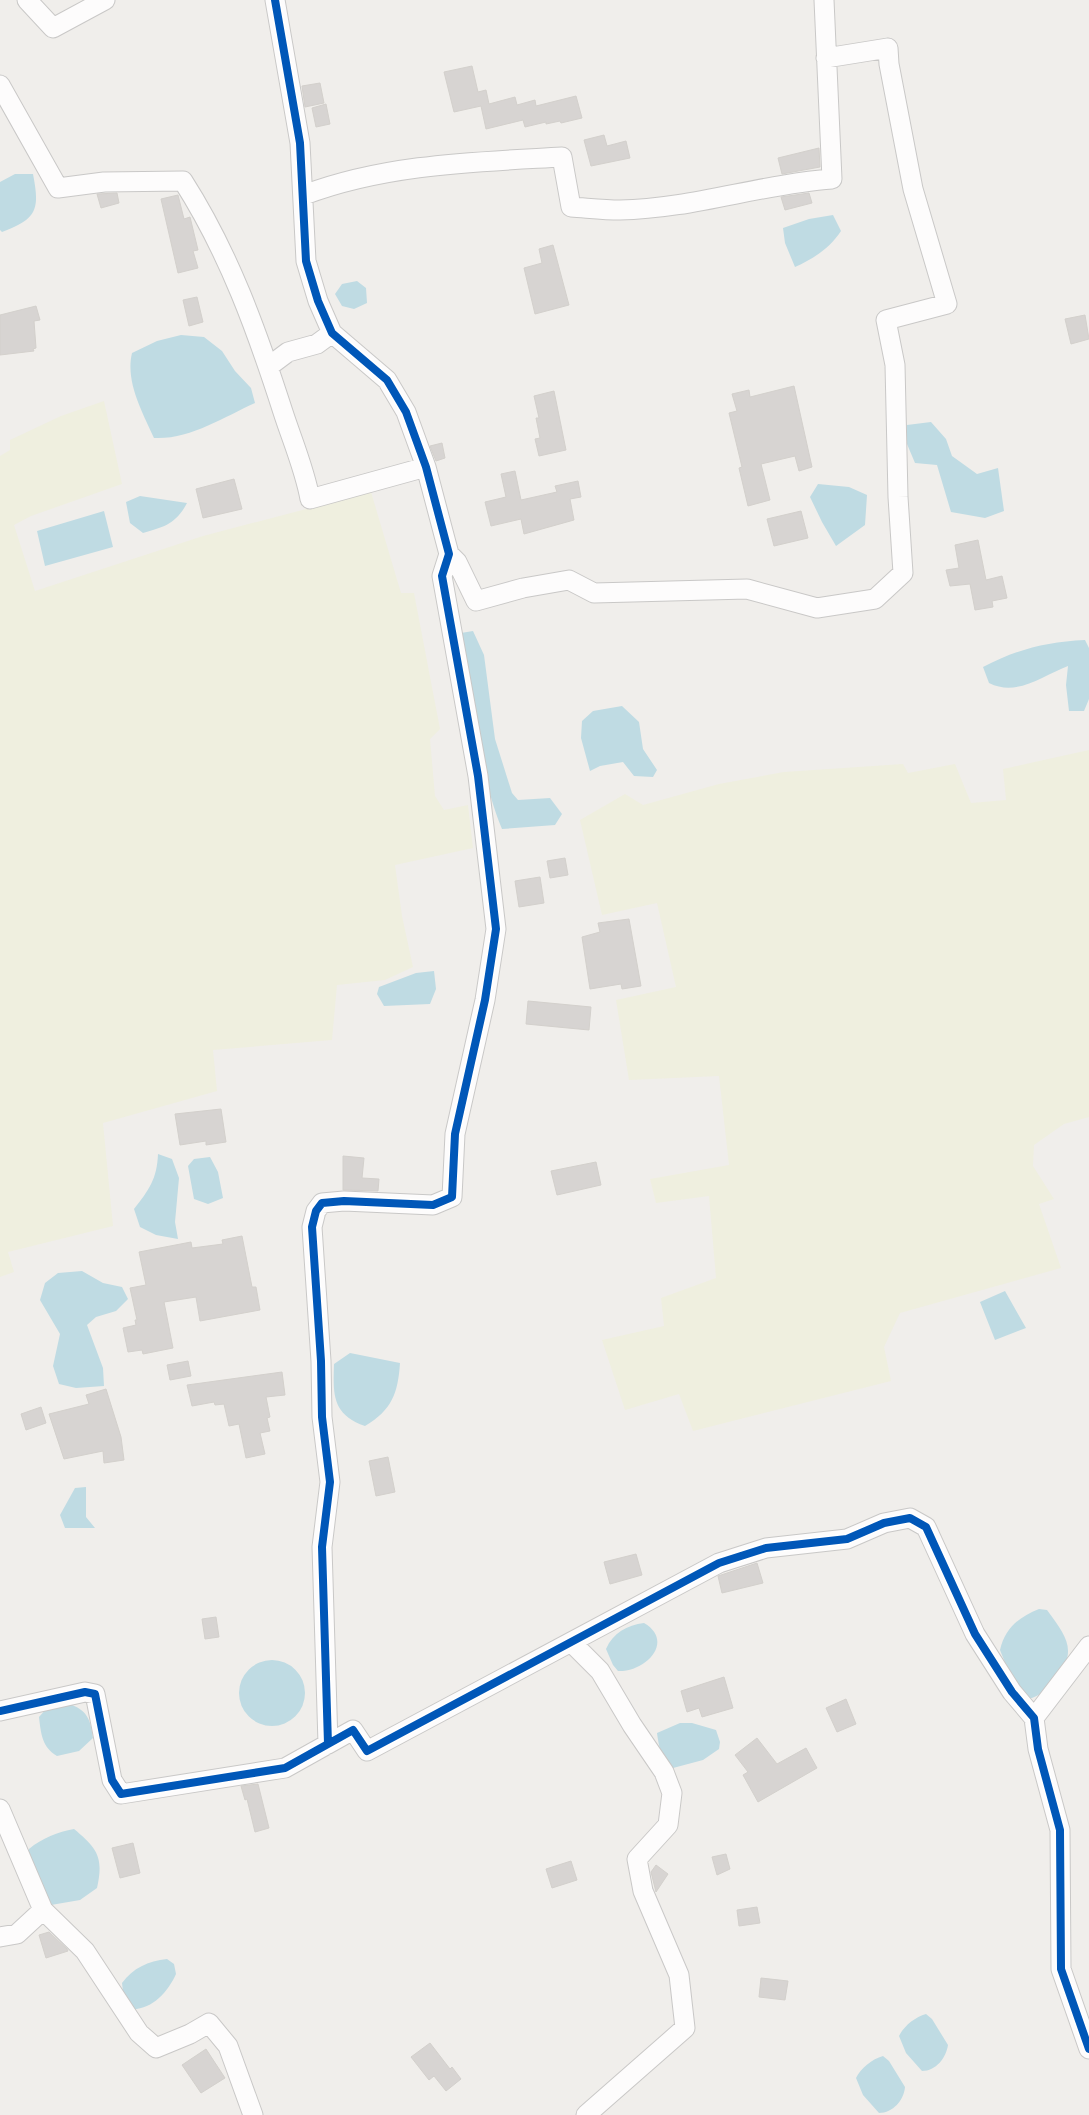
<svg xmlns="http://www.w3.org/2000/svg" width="1089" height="2115" font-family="Mulish,sans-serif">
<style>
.farmland{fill:#efefdf}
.water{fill:#bfdbe3}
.building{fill:#d7d4d2;stroke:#d3d0cc}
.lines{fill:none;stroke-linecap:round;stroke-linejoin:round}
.street-casing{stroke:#c9c8c7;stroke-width:21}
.street{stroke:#fdfcfc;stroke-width:19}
.cycleway-casing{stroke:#fff;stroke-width:11}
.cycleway{stroke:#0057b8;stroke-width:8}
</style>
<rect width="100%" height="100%" fill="#f0eeeb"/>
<!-- farmland -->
<path class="farmland" d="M 104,401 L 122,484 L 31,516 L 14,525 L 35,591 L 203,536 L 371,492 L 401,593 L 414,593 L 440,729 L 430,739 L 435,796 L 444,810 L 468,805 L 473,848 L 395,865 L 402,916 L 413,967 L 385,980 L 337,985 L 332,1040 L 213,1050 L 217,1091 L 103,1123 L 113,1226 L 8,1252 L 14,1272 L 0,1277 L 0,456 L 10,450 L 10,440 L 61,416 Z
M 1089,750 L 1089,1117 L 1064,1124 L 1034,1145 L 1033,1166 L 1054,1199 L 1039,1204 L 1061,1268 L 900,1313 L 884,1347 L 891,1381 L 693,1431 L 679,1394 L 625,1410 L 602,1340 L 664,1326 L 661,1298 L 716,1278 L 709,1196 L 656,1203 L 650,1179 L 729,1165 L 719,1076 L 629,1080 L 616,1000 L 676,987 L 657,903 L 602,915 L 580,820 L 625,794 L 643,805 L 719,784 L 784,772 L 903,764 L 908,773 L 955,764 L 971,803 L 1006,800 L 1003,769 Z"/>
<!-- water -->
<path class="water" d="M 15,174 L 33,174 C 40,210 37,219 2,232 L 0,230 L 0,182 Z
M 833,215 L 841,231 C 830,248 813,259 795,267 L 785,243 L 783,228 L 809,219 Z
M 357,281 L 366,288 L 367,303 L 354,309 L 342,306 L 335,294 L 342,284 Z
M 181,335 L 204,337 L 222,351 L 235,371 L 251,388 L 255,403 C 224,417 189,440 154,438 C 143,413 125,382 132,353 L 157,341 Z
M 931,422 L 946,439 L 952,456 L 977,474 L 998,468 L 1004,511 L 985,518 L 951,512 L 937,465 L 915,463 L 907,444 L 907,425 Z
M 818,484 L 849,487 L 867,495 L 865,525 L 836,546 L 822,522 L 810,497 Z
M 140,496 L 187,503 C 176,524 164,527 143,533 L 130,523 L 126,502 Z
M 104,511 L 113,547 L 45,566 L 37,531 Z
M 473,631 L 484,655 L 495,739 L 512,793 L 518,800 L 550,798 L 562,814 L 555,825 L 502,829 C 478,771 472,695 461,633 Z
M 1085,640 L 1089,648 L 1089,699 L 1084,711 L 1069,711 L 1066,685 L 1068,666 C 1042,676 1017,697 989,683 L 983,667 C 1018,649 1046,642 1085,640 Z
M 622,706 L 639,722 L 643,749 L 657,770 L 653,777 L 634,776 L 623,762 L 600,766 L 590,771 L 581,738 L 582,721 L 593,711 Z
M 434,971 L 436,989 L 430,1004 L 384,1006 L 377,994 L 379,987 L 416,973 Z
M 158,1154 L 172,1159 L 179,1178 L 175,1222 L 178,1239 L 156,1235 L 140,1227 L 134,1209 C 149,1190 157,1179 158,1154 Z
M 210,1157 L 218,1172 L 223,1198 L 208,1204 L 194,1199 L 188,1166 L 194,1159 Z
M 82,1271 L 103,1283 L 122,1287 L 128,1299 L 116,1311 L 96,1317 L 87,1325 L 103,1368 L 104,1386 L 76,1388 L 59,1384 L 53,1366 L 60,1334 L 40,1300 L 45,1283 L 58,1273 Z
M 1005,1291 L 1026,1328 L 995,1340 L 980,1302 Z
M 350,1353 L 400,1363 C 398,1393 392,1410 365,1426 C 332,1414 333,1395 334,1364 Z
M 86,1487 L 86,1517 L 95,1528 L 65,1528 L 60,1515 L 75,1488 Z
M 1039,1609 L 1047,1610 C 1066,1636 1079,1651 1055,1679 C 1047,1689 1041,1696 1028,1699 L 1010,1675 L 1000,1650 C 1005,1628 1019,1617 1039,1609 Z
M 644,1623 C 675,1641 646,1672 618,1671 L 613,1665 L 606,1649 C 613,1633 627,1625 644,1623 Z
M239 1693a33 33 0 1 1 66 0a33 33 0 1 1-66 0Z
M 72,1705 C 88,1711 91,1722 93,1738 L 79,1751 L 57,1756 C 42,1747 41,1734 39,1717 L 47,1708 Z
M 680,1723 L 692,1723 L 716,1730 L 720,1742 L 719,1749 L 703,1760 L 673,1768 C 661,1759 659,1748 657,1733 Z
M 74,1829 C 97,1848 104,1857 97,1888 L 80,1900 L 51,1905 L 28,1861 L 29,1849 C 42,1838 58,1832 74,1829 Z
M 167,1959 L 174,1964 L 176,1974 C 168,1992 151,2011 130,2009 L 124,2000 L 122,1983 C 133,1968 148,1961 167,1959 Z
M 926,2014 L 932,2019 L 948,2045 C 946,2058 936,2071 922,2071 L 906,2053 L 899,2036 C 904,2026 915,2017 926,2014 Z
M 883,2056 L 889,2061 L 905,2087 C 904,2100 893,2113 879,2113 L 863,2095 L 856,2078 C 861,2068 872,2059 883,2056 Z"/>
<!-- building -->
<path class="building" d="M 472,66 L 478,92 L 486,90 L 489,104 L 515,97 L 517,105 L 535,100 L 536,106 L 576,96 L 582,118 L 561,123 L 560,121 L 546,124 L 546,122 L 525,127 L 523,120 L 486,129 L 481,106 L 454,112 L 444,72 Z
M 320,83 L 324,103 L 305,107 L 302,86 Z
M 326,104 L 330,124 L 316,127 L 312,108 Z
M 604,135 L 607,146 L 626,141 L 630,158 L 591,166 L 584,140 Z
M 819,148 L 820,167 L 782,174 L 778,158 Z
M 117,193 L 119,203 L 101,208 L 97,194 Z
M 809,193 L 812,203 L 785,210 L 781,197 Z
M 178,195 L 184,219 L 190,217 L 198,250 L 193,251 L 198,268 L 178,273 L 161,199 Z
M 553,245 L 569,305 L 535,314 L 524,268 L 542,263 L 539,249 Z
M 197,297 L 203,322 L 189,326 L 183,300 Z
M 36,306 L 40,320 L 34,321 L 36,348 L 33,349 L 34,351 L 0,355 L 0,315 Z
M 1085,315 L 1089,339 L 1071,344 L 1065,319 Z
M 794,386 L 812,467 L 799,471 L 795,456 L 761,464 L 770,500 L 748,506 L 739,468 L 742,467 L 729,413 L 737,411 L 732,394 L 749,390 L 750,397 Z
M 554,391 L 566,450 L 539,456 L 535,439 L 540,438 L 536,418 L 539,418 L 534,396 Z
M 442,443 L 445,458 L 436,461 L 430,446 Z
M 515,471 L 521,500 L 557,492 L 555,486 L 578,481 L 581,497 L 570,499 L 574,520 L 524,534 L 521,519 L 491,526 L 485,502 L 506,497 L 501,474 Z
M 234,479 L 242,509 L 203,518 L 196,489 Z
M 801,511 L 808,538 L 774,546 L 767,519 Z
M 978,540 L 986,580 L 1002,576 L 1007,598 L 992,601 L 993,607 L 975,610 L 970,584 L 950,586 L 946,570 L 959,568 L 955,545 Z
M 565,858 L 568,875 L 550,878 L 547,861 Z
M 540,877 L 544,903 L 519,907 L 515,881 Z
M 629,919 L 641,986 L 622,989 L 621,984 L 590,989 L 582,937 L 600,932 L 598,923 Z
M 528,1001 L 591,1007 L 589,1030 L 526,1024 Z
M 221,1109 L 226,1142 L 206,1145 L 206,1141 L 180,1145 L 175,1114 Z
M 343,1156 L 364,1158 L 362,1178 L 379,1179 L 378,1191 L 343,1190 Z
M 596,1162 L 601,1185 L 557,1195 L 551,1171 Z
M 242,1236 L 252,1287 L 256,1287 L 260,1310 L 200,1321 L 196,1297 L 164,1302 L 173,1348 L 143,1354 L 142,1350 L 128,1352 L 123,1328 L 136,1325 L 135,1320 L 137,1320 L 130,1288 L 146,1285 L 139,1252 L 191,1242 L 192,1248 L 223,1244 L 222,1240 Z
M 188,1361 L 191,1376 L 170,1380 L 167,1365 Z
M 282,1372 L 285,1395 L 266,1397 L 270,1417 L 267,1418 L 270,1431 L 260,1433 L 265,1454 L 246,1458 L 239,1424 L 229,1426 L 224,1404 L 215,1405 L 214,1402 L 192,1406 L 187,1385 Z
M 106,1389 L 121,1437 L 124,1460 L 104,1463 L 103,1451 L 64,1459 L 49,1414 L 89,1404 L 86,1395 Z
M 41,1407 L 46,1423 L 26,1430 L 21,1414 Z
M 388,1457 L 395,1492 L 376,1496 L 369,1461 Z
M 636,1554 L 642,1575 L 610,1584 L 604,1562 Z
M 757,1563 L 763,1583 L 722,1593 L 718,1576 Z
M 216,1617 L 219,1637 L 205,1639 L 202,1619 Z
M 724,1677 L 733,1708 L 702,1717 L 699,1708 L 687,1712 L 681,1691 Z
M 846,1699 L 856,1724 L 837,1732 L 826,1708 Z
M 757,1738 L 777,1764 L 806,1748 L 817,1768 L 758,1802 L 743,1775 L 748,1772 L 735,1755 Z
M 258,1784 L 269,1828 L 255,1832 L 247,1799 L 245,1800 L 241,1786 Z
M 133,1843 L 140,1873 L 120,1878 L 112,1848 Z
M 726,1854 L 730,1869 L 717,1875 L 712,1857 Z
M 571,1861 L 577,1880 L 552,1888 L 546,1869 Z
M 656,1865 L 668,1874 L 656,1892 L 651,1872 Z
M 757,1907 L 760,1923 L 739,1926 L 737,1910 Z
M 49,1932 L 67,1949 L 68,1951 L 46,1958 L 39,1935 Z
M 761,1978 L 788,1981 L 785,2000 L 759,1997 Z
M 430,2043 L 450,2069 L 452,2067 L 461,2079 L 446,2091 L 434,2076 L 429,2080 L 411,2057 Z
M 206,2049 L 225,2078 L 201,2093 L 182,2065 Z"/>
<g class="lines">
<!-- street casing -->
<g class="street-casing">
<path id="street" d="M 27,0 L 53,28 L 105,0
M 275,0 L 300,143 L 306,261 L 318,301 L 332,333 L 387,380 L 406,412 L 426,467 L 449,554 L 442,576 L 478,776 L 496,929 L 485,1000 L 455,1134 L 452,1197 L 433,1205 L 344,1201 L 322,1203 L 316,1211 L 312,1227 L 321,1361 L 322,1417 L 330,1482 L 322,1547 L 328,1744
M 0,85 L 58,188 L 104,182 L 183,181 C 229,253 257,331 283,412 C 292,440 305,470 310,499 L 426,467
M 304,195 C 386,164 475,162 562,157 L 571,207 C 587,208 604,210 620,210 C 691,209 761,184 832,179 L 824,0
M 268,367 L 288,352 L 317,344 L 332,333
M 449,554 L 457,562 L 476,601 L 523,588 L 569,580 L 594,593 L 747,589 L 817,608 L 875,599 L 903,573 L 898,497 L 895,365 L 886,320 L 947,304 L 913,189 L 889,64 L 888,48 L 826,58
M 571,1642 L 600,1671 L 632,1725 L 664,1772 L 672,1793 L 668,1825 L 637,1859 L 643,1891 L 679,1975 L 685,2028 L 586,2115
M 0,1711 L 85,1692 L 95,1694 L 112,1780 L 121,1794 L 285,1768 L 353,1730 L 367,1751 L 719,1563 L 766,1548 L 847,1539 L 884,1523 L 910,1518 L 926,1527 L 975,1634 L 1012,1692 L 1034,1718 L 1038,1749 L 1060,1830 L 1061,1969 L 1089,2049
M 1034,1718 L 1089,1646
M 0,1809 L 43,1910 L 85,1951 L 139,2033 L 156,2048 L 190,2034 L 209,2023 L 228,2046 L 253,2115
M 0,1937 L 17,1934 L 43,1910"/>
</g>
<!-- street -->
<use href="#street" class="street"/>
<!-- cycleway casing -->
<g class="cycleway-casing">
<path id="cycleway" d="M 275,0 L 300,143 L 306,261 L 318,301 L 332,333 L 387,380 L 406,412 L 426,467 L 449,554 L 442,576 L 478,776 L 496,929 L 485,1000 L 455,1134 L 452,1197 L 433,1205 L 344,1201 L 322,1203 L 316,1211 L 312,1227 L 321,1361 L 322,1417 L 330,1482 L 322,1547 L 328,1744
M 0,1711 L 85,1692 L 95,1694 L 112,1780 L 121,1794 L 285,1768 L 353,1730 L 367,1751 L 719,1563 L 766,1548 L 847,1539 L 884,1523 L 910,1518 L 926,1527 L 975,1634 L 1012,1692 L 1034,1718 L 1038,1749 L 1060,1830 L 1061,1969 L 1089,2049"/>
</g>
<!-- cycleway -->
<use href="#cycleway" class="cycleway"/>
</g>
</svg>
